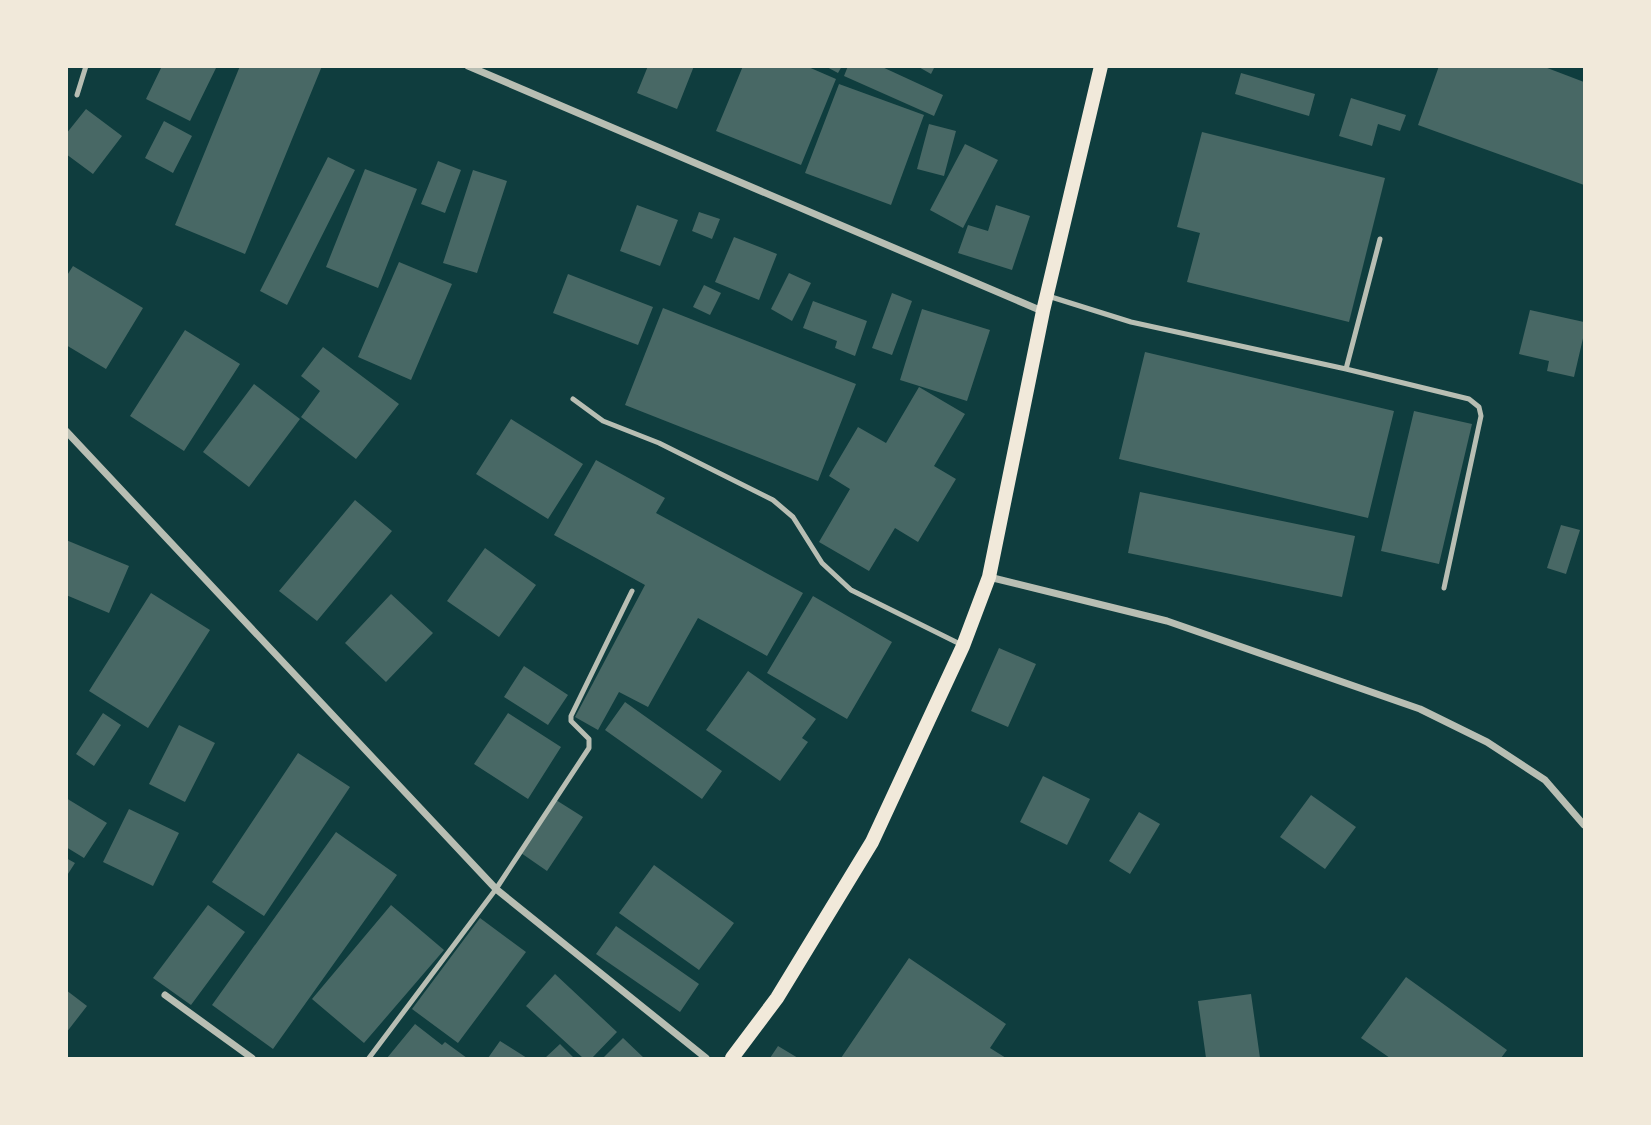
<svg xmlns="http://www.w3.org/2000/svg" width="1651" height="1125" font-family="'Libre Baskerville',serif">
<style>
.building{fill:#486865}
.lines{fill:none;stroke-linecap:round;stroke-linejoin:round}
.service{stroke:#b8beb3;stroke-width:5}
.minor{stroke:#b8beb3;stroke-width:7}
.secondary{stroke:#f1e9da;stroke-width:14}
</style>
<rect width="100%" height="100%" fill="#0f3d3e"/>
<!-- building -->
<path class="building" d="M 162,66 L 217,66 L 190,121 L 146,99 Z
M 240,66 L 322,66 L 245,254 L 175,225 Z
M 648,66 L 694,66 L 677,109 L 637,93 Z
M 743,66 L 806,66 L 836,79 L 801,165 L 716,131 Z
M 825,66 L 842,66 L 838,73 Z
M 848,66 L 880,66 L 943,95 L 934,116 L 844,76 Z
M 917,66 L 935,66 L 931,74 Z
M 1439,66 L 1542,66 L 1584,82 L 1584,185 L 1418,125 Z
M 1241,73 L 1315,94 L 1309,116 L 1235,94 Z
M 839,84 L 924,115 L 891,205 L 805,173 Z
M 1351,98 L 1406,115 L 1400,131 L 1378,124 L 1372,146 L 1339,136 Z
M 86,109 L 122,136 L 93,174 L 66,154 L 66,134 Z
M 164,121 L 192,136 L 173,173 L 145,158 Z
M 929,124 L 956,131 L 944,176 L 917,169 Z
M 1202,132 L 1385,178 L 1349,322 L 1187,282 L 1200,233 L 1177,227 Z
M 965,144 L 998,160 L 963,228 L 930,210 Z
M 328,157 L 355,170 L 287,305 L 260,291 Z
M 438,161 L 461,170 L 445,213 L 421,204 Z
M 365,169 L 417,189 L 378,288 L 326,267 Z
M 473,170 L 507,181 L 477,273 L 443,263 Z
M 637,205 L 678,220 L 660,266 L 620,251 Z
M 996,205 L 1030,216 L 1012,270 L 958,253 L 968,225 L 988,231 Z
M 699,212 L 720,219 L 712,239 L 692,231 Z
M 734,237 L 777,254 L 759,300 L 715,282 Z
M 399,262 L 452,284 L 411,380 L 358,357 Z
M 73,266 L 143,308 L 106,369 L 66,345 L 66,277 Z
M 789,273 L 811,283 L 792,321 L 771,309 Z
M 568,274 L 653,307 L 638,345 L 553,313 Z
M 704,285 L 721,293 L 710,315 L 693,307 Z
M 892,293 L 912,301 L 892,355 L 872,348 Z
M 813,301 L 867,321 L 855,356 L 835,348 L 837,341 L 803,328 Z
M 663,308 L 856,384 L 818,481 L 625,405 Z
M 922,309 L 990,330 L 967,401 L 900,380 Z
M 1530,310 L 1584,322 L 1584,334 L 1574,377 L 1547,371 L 1549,361 L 1519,354 Z
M 185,330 L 240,364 L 184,451 L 130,416 Z
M 323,347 L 399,404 L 356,459 L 301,417 L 320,391 L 301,376 Z
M 1145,352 L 1394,411 L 1368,518 L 1119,459 Z
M 254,384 L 300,419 L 249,487 L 203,452 Z
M 919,387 L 965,414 L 934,466 L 956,479 L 918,542 L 895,528 L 869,571 L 819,542 L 850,489 L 829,476 L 858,427 L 886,443 Z
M 1414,411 L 1472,424 L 1439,564 L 1381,551 Z
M 511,419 L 583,464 L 548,519 L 476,474 Z
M 596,460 L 665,498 L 656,513 L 803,593 L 767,656 L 698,618 L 648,707 L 619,692 L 598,730 L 575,717 L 645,585 L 554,535 Z
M 1140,492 L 1355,536 L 1342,597 L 1128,553 Z
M 355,500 L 392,531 L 317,621 L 279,591 Z
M 1561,525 L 1580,530 L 1566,574 L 1547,568 Z
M 66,540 L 129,566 L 109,613 L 66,595 Z
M 485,548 L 536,585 L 499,637 L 447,601 Z
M 151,593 L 210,630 L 148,728 L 89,691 Z
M 391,594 L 433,633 L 386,682 L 345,643 Z
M 813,596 L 892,642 L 847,719 L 767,673 Z
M 999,648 L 1036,664 L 1008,727 L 971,711 Z
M 524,666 L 568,695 L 548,725 L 504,697 Z
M 748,671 L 816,719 L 802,738 L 808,742 L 780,781 L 706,730 Z
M 625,702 L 722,771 L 702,799 L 605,730 Z
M 103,713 L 121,725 L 94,766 L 76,754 Z
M 508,713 L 561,747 L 528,799 L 474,764 Z
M 179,725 L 215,743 L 185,802 L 149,784 Z
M 298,753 L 350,787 L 264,916 L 212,882 Z
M 1043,776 L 1090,799 L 1067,845 L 1020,822 Z
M 1311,795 L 1356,827 L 1325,869 L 1280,837 Z
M 66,798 L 107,823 L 84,858 L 66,847 Z
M 556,800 L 583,817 L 547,871 L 521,853 Z
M 129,809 L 179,833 L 153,886 L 103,862 Z
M 1139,812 L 1160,824 L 1130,874 L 1109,861 Z
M 336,832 L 397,875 L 273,1049 L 212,1005 Z
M 66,858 L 75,863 L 66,877 Z
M 654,865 L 734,923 L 699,970 L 619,913 Z
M 208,905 L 245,932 L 191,1005 L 153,978 Z
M 391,905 L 444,950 L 364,1043 L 312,999 Z
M 480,918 L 526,952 L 458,1043 L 412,1009 Z
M 616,926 L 699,984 L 680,1012 L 596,954 Z
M 909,958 L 1006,1024 L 990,1048 L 1006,1058 L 841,1058 Z
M 555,974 L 617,1032 L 592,1058 L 583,1058 L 526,1006 Z
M 1406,977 L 1507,1050 L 1501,1058 L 1390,1058 L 1361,1038 Z
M 66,990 L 87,1006 L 66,1033 Z
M 1251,994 L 1260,1058 L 1206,1058 L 1198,1001 Z
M 415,1024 L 442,1045 L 445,1042 L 467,1058 L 387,1058 Z
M 623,1038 L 644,1058 L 603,1058 Z
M 500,1041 L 527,1058 L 488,1058 Z
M 560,1044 L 574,1058 L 545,1058 Z
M 778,1046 L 798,1058 L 770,1058 Z"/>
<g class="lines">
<!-- service -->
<path class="service" d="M 77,95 L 86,66
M 1048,296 L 1131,322 L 1346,369 L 1469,399 L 1479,407 L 1481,416 L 1444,588
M 1346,369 L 1380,239
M 573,399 L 603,421 L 659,443 L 773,500 L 793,517 L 822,563 L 851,590 L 960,644
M 369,1058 L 496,889 L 589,748 L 589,739 L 571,721 L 571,716 L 632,591"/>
<!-- minor -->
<path class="minor" d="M 468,66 L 1042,311
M 66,431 L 496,889 L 706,1058
M 989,577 L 1167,621 L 1420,709 L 1487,742 L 1545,780 L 1584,825
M 165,995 L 252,1058"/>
<!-- secondary -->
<path class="secondary" d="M 732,1058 L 777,998 L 872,842 L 963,646 L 989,577 L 1043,311 L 1101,66"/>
</g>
<!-- border -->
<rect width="1651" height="1125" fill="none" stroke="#f1e9da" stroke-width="136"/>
</svg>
